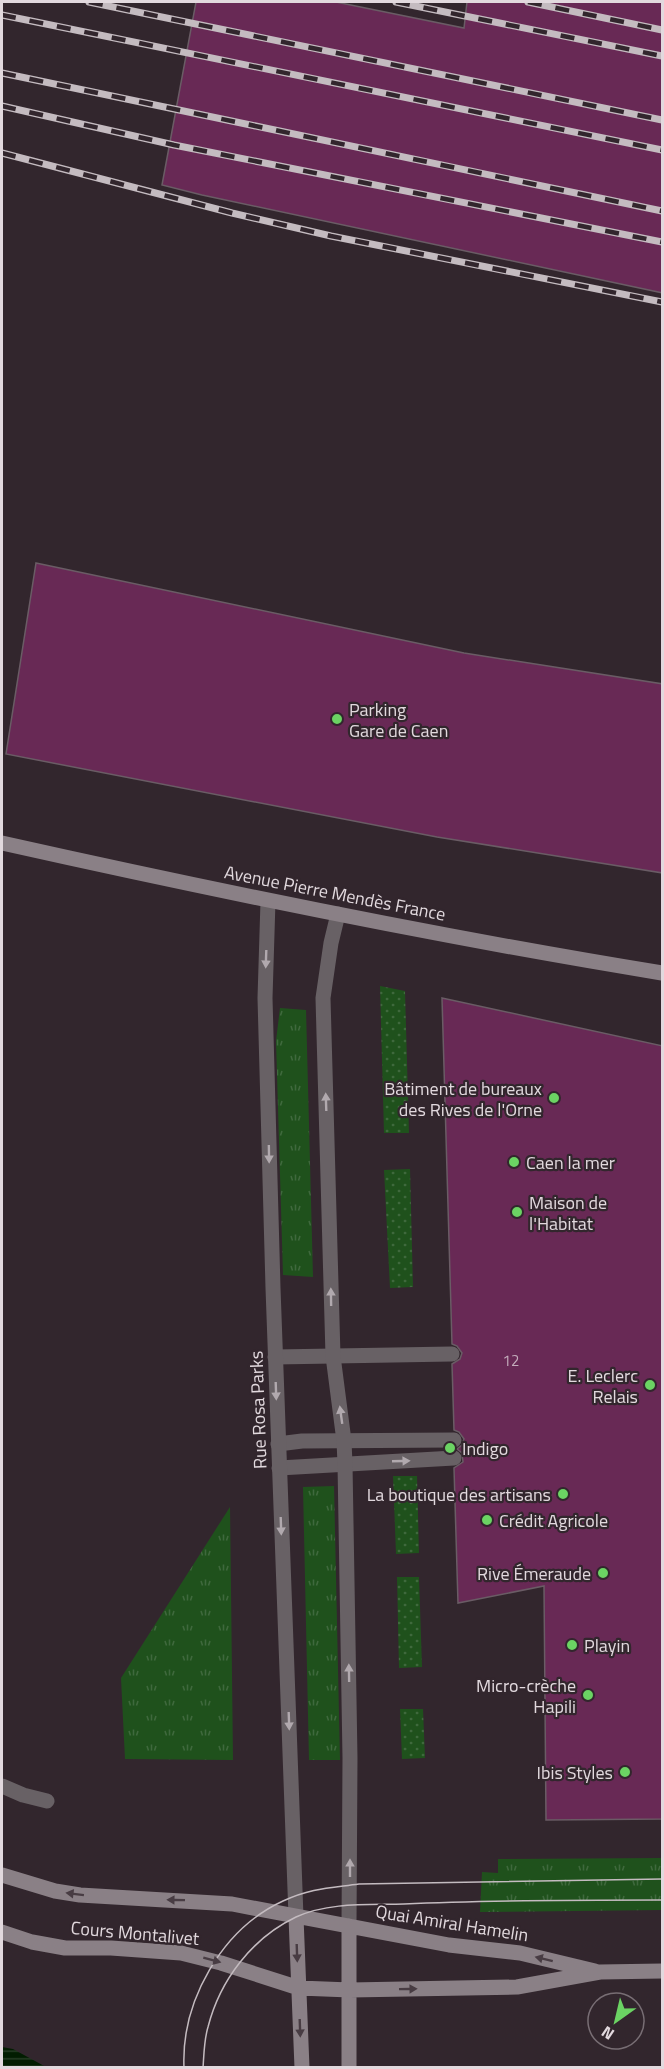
<svg xmlns="http://www.w3.org/2000/svg" width="664" height="2069" font-family="'Titillium Web',sans-serif">
<style>
.grass{fill:url(#grass-tufts)}
.park{fill:url(#park-dots)}
.water{fill:url(#water-rules)}
.building{fill:#682955;stroke:#6a5c65;stroke-width:1.5}
.lines{fill:none;stroke-linecap:round;stroke-linejoin:round}
.lane{stroke:#686165;stroke-width:15}
.street{stroke:#686165;stroke-width:15}
.secondary{stroke:#8a8086;stroke-width:15}
.tram{stroke:#c4bbc0;stroke-width:1.5}
.rail-casing{stroke:#c4bbc0;stroke-width:7}
.rail{stroke:#32262d;stroke-width:4.5;stroke-dasharray:14;stroke-linecap:butt}
.oneway{fill:#b1a9ae}
.oneway2{fill:#483c43}
.poi-dot{fill:#6bd363;stroke:#32262d;stroke-width:2}
.labels{text-anchor:middle;dominant-baseline:central;stroke-width:4.5;stroke-linejoin:round;paint-order:stroke}
.number-label{font-size:15px;fill:#c4adbc}
.poi-label{font-size:18px;fill:#e2d9de;stroke:#32262d;text-anchor:start}
.street-label{font-size:18px;fill:#e2d9de;stroke:#32262d}
</style>
<defs>
<pattern id="grass-tufts" width="24" height="20" patternUnits="userSpaceOnUse" patternTransform="scale(1.5)"><rect width="24" height="20" fill="#1f511c"/><path d="M3 7l-1-3M5 7V3M7 7l1-3M15 17l-1-3M17 17v-4M19 17l1-3" fill="none" stroke="#3f693d"/></pattern>
<pattern id="park-dots" width="8" height="8" patternUnits="userSpaceOnUse" patternTransform="scale(1.5)"><rect width="8" height="8" fill="#1f511c"/><path d="M2 2h.1M6 6h.1" fill="none" stroke="#3f693d" stroke-width="1.8" stroke-linecap="round"/></pattern>
<pattern id="water-rules" width="6" height="5" patternUnits="userSpaceOnUse" patternTransform="scale(1.5)"><rect width="6" height="5" fill="#021d01"/><path d="M0 2.5h6" fill="none" stroke="#273d26"/></pattern>
</defs>
<rect width="100%" height="100%" fill="#32262d"/>
<!-- grass -->
<path class="grass" d="M 280,1008 L 306,1010 L 313,1277 L 283,1275 L 276,1041 Z
M 334,1486 L 340,1760 L 309,1760 L 303,1487 Z
M 230,1507 L 233,1760 L 125,1759 L 121,1678 Z
M 662,1858 L 662,1910 L 480,1912 L 482,1872 L 498,1873 L 498,1859 Z"/>
<!-- park -->
<path class="park" d="M 380,986 L 405,991 L 409,1133 L 384,1133 Z
M 410,1169 L 413,1287 L 390,1288 L 384,1170 Z
M 393,1476 L 417,1476 L 419,1553 L 396,1554 Z
M 397,1577 L 419,1577 L 422,1667 L 399,1668 Z
M 400,1709 L 423,1709 L 425,1758 L 402,1759 Z"/>
<!-- water -->
<path class="water" d="M 2,2047 L 13,2049 L 46,2067 L 2,2067 Z"/>
<!-- building -->
<path class="building" d="M 196,2 L 336,2 L 464,28 L 467,2 L 663,2 L 663,293 L 202,195 L 162,185 Z
M 36,563 L 464,653 L 663,684 L 663,873 L 437,837 L 6,754 Z
M 442,998 L 663,1046 L 663,1819 L 546,1820 L 544,1586 L 458,1603 L 454,1468 L 463,1462 L 462,1453 L 457,1449 L 462,1445 L 464,1439 L 459,1432 L 454,1430 L 452,1364 L 460,1359 L 462,1353 L 457,1346 L 452,1344 Z"/>
<g class="lines">
<!-- lane -->
<path class="lane" d="M 275,1357 L 452,1354
M 278,1444 L 302,1441 L 454,1440
M 279,1468 L 454,1458
M 2,1786 L 23,1795 L 47,1801"/>
<!-- street -->
<path class="street" d="M 268,901 L 265,998 L 273,1288 L 296,1917
M 338,914 L 331,943 L 323,998 L 333,1356 L 344,1441 L 345,1464 L 350,1758 L 349,1926"/>
<!-- secondary -->
<path class="secondary" d="M 2,843 C 221,892 441,937 662,973
M 2,1875 L 55,1891 L 80,1895 L 232,1904 L 449,1945 L 520,1953 L 595,1971
M 296,1917 L 302,2068
M 349,1926 L 349,2068
M 2,1932 L 32,1942 L 65,1948 L 111,1948 L 181,1953 L 221,1963 L 299,1988 L 350,1990 L 517,1987 L 600,1972 L 662,1971"/>
<!-- tram -->
<path class="tram" d="M 184,2068 C 181,2001 222,1929 283,1901 C 311,1888 330,1888 359,1884 L 662,1879
M 203,2068 C 204,2054 204,2040 208,2027 C 220,1980 252,1938 296,1917 C 329,1902 368,1905 404,1904 C 490,1900 576,1900 662,1900"/>
<!-- rail casing -->
<g class="rail-casing">
<path id="rail" d="M 89,2 L 662,120
M 396,2 L 662,56
M 528,2 L 662,30
M 2,15 L 662,150
M 2,73 L 662,211
M 2,106 L 174,145 L 662,242
M 2,153 L 232,213 L 331,236 L 662,302"/>
</g>
<!-- rail -->
<use href="#rail" class="rail"/>
</g>
<!-- one-way arrows -->
<defs><path id="oneway-solid" d="M-6-.8H1V-3.2L6.5 0L1 3.2V.8H-6Z" transform="scale(1.5)"/></defs>
<g class="oneway">
<use href="#oneway-solid" transform="translate(266 959) rotate(92)"/>
<use href="#oneway-solid" transform="translate(326 1102) rotate(-92)"/>
<use href="#oneway-solid" transform="translate(269 1154) rotate(89)"/>
<use href="#oneway-solid" transform="translate(331 1297) rotate(-91)"/>
<use href="#oneway-solid" transform="translate(276 1391) rotate(88)"/>
<use href="#oneway-solid" transform="translate(341 1415) rotate(-98)"/>
<use href="#oneway-solid" transform="translate(401 1461) rotate(-2)"/>
<use href="#oneway-solid" transform="translate(281 1526) rotate(88)"/>
<use href="#oneway-solid" transform="translate(349 1673) rotate(-91)"/>
<use href="#oneway-solid" transform="translate(289 1721) rotate(88)"/>
<use href="#oneway-solid" transform="translate(350 1868) rotate(-90)"/>
</g>
<g class="oneway2">
<use href="#oneway-solid" transform="translate(75 1894) rotate(-173)"/>
<use href="#oneway-solid" transform="translate(176 1900) rotate(-179)"/>
<use href="#oneway-solid" transform="translate(297 1953) rotate(88)"/>
<use href="#oneway-solid" transform="translate(544 1959) rotate(-166)"/>
<use href="#oneway-solid" transform="translate(212 1960) rotate(15)"/>
<use href="#oneway-solid" transform="translate(408 1989) rotate(-1)"/>
<use href="#oneway-solid" transform="translate(300 2028) rotate(88)"/>
</g>
<!-- markers -->
<g class="poi-dot">
<circle cx="337" cy="719" r="6"/>
<circle cx="554" cy="1098" r="6"/>
<circle cx="514" cy="1162" r="6"/>
<circle cx="517" cy="1212" r="6"/>
<circle cx="650" cy="1385" r="6"/>
<circle cx="450" cy="1448" r="6"/>
<circle cx="563" cy="1494" r="6"/>
<circle cx="487" cy="1520" r="6"/>
<circle cx="603" cy="1573" r="6"/>
<circle cx="572" cy="1645" r="6"/>
<circle cx="588" cy="1695" r="6"/>
<circle cx="625" cy="1772" r="6"/>
</g>
<g class="labels">
<!-- number labels -->
<g class="number-label">
<text x="511" y="1360">12</text>
</g>
<!-- poi labels -->
<g class="poi-label">
<text x="349" y="709">Parking<tspan x="349" dy="21">Gare de Caen</tspan></text>
<text x="542" y="1088" text-anchor="end">Bâtiment de bureaux<tspan x="542" dy="21">des Rives de l'Orne</tspan></text>
<text x="526" y="1162">Caen la mer</text>
<text x="529" y="1202">Maison de<tspan x="529" dy="21">l'Habitat</tspan></text>
<text x="638" y="1375" text-anchor="end">E. Leclerc<tspan x="638" dy="21">Relais</tspan></text>
<text x="462" y="1448">Indigo</text>
<text x="551" y="1494" text-anchor="end">La boutique des artisans</text>
<text x="499" y="1520">Crédit Agricole</text>
<text x="591" y="1573" text-anchor="end">Rive Émeraude</text>
<text x="584" y="1645">Playin</text>
<text x="576" y="1685" text-anchor="end">Micro-crèche<tspan x="576" dy="21">Hapili</tspan></text>
<text x="613" y="1772" text-anchor="end">Ibis Styles</text>
</g>
<!-- street labels -->
<g class="street-label">
<text transform="translate(335 893) rotate(11)">Avenue Pierre Mendès France</text>
<text transform="translate(258 1410) rotate(-92)">Rue Rosa Parks</text>
<text transform="translate(452 1923) rotate(9)">Quai Amiral Hamelin</text>
<text transform="translate(135 1933) rotate(5)">Cours Montalivet</text>
</g>
</g>
<!-- border -->
<rect width="664" height="2069" fill="none" stroke="#e2d9de" stroke-width="6"/>
<!-- north arrow -->
<g transform="translate(616 2021) rotate(214)"><circle r="28" fill="#32262d" stroke="#786e74" stroke-width="1.5"/>
<path d="M0-4.5L10 22L0 15L-10 22Z" fill="#6bd363"/>
<text y="-9" font-size="16" font-weight="bold" text-anchor="middle" fill="#e2d9de">N</text>
</g>
</svg>
